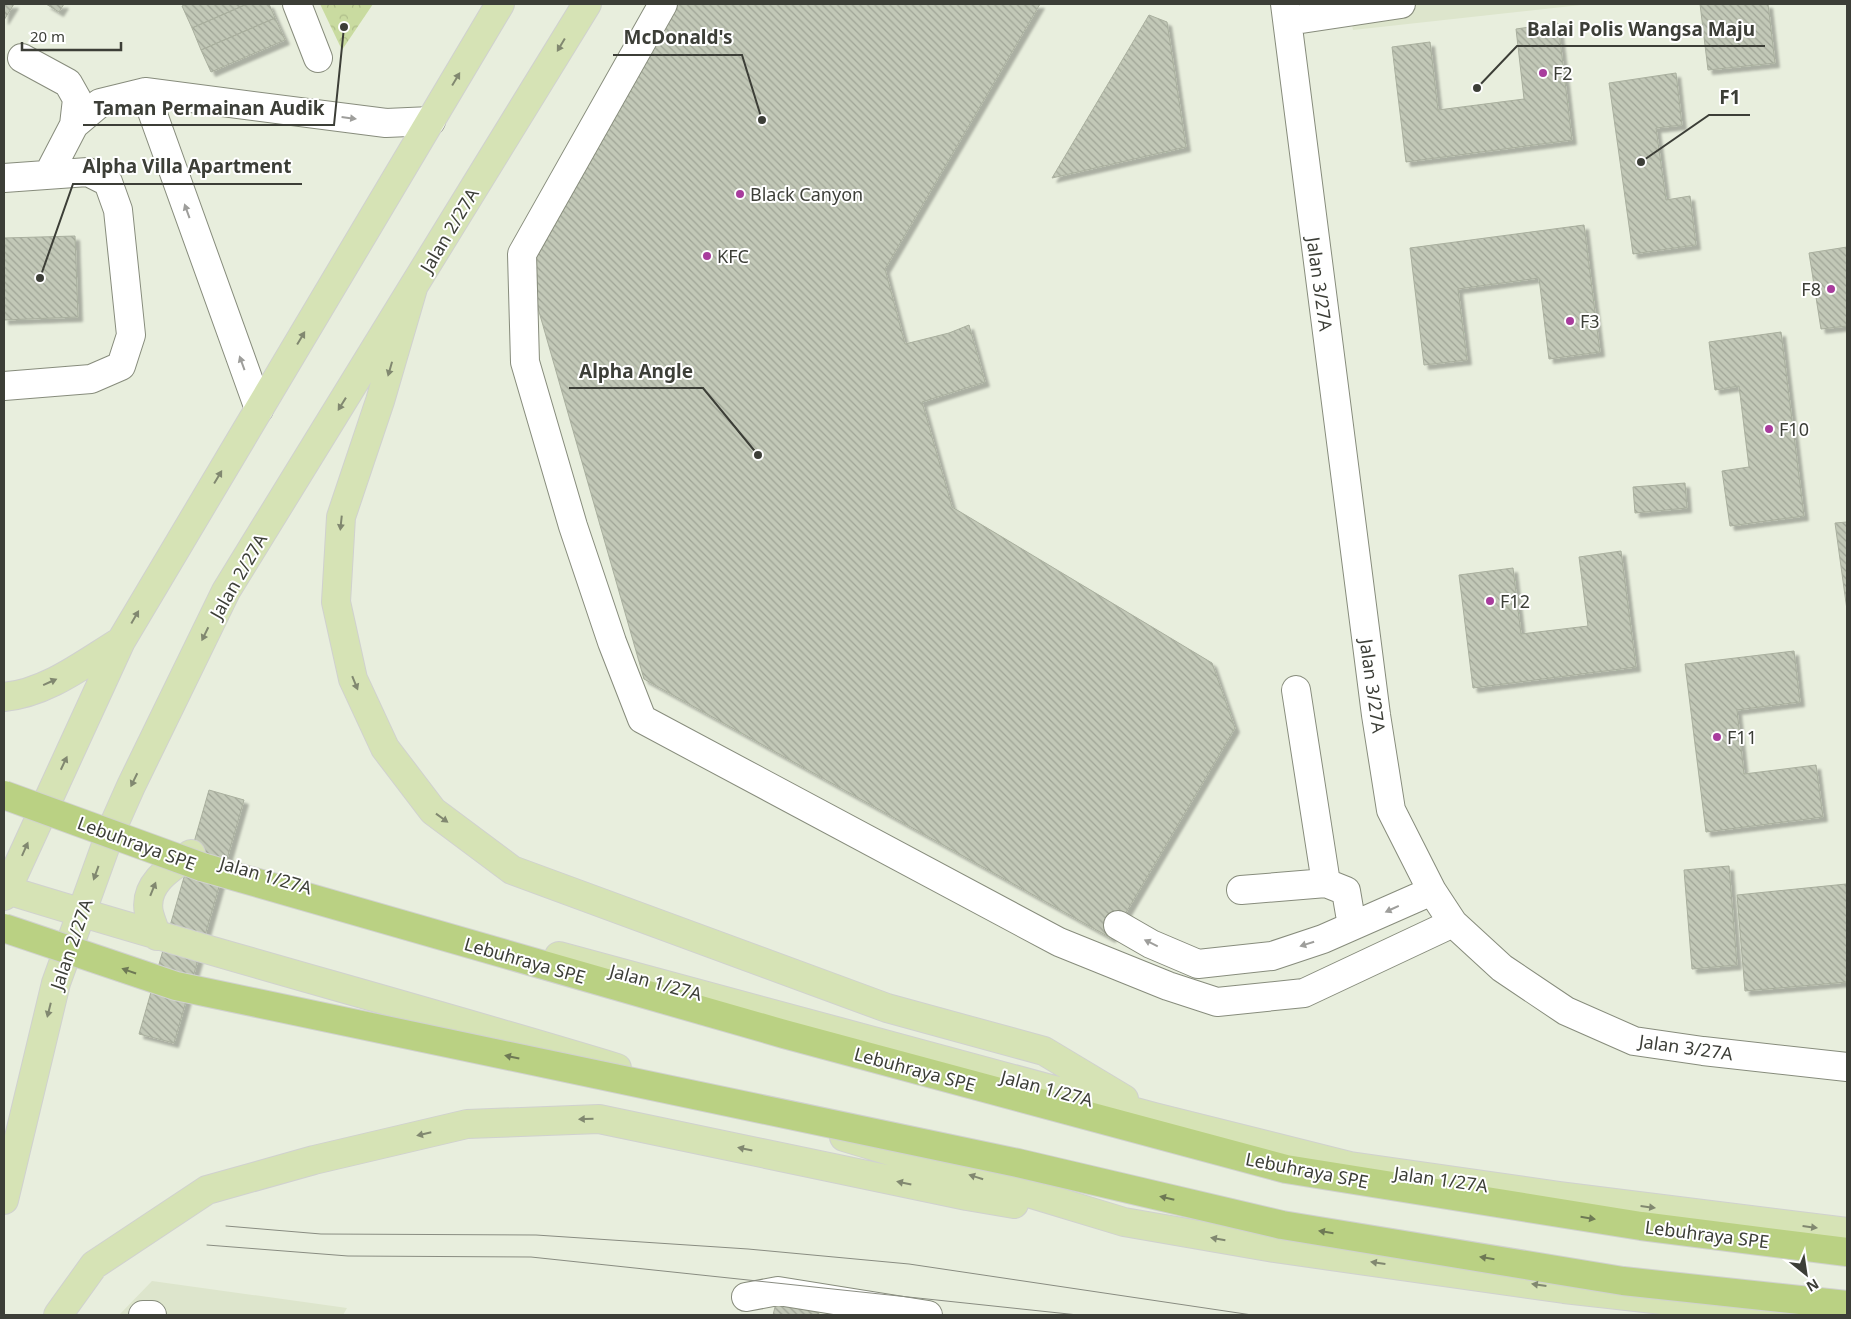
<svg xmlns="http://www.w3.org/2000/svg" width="1851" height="1319" font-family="'Noto Sans',sans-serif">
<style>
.built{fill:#dde5cc}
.forest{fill:url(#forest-crowns)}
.building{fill:url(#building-back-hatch);stroke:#a9af9e;filter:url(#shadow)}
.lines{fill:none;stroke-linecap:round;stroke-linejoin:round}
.minor-casing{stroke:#878c7c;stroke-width:30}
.major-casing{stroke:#d0d1cf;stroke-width:30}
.highway-casing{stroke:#d0d1cf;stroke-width:30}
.minor{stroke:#fff;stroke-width:28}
.major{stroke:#d6e3b5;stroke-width:28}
.highway{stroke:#bad183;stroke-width:28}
.tram{stroke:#898c81;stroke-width:1}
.highway-bridge-casing{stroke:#d0d1cf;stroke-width:30;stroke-linecap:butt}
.highway-bridge{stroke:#bad183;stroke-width:28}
.oneway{fill:#818870}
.oneway2{fill:#9e9e9b}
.oneway3{fill:#6e7955}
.poi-dot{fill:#a83c9d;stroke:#fff;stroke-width:2}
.labels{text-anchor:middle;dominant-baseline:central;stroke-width:4;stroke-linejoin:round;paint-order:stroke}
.poi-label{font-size:18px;fill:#3c3e37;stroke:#fff;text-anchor:start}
.street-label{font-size:18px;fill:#3c3e37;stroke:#fff}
.leader{fill:none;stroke:#3c3e37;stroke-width:2}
.callout-dot{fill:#3c3e37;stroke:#fff;stroke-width:2}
.callout-label{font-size:19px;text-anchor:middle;font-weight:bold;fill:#3c3e37;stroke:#fff;stroke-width:4;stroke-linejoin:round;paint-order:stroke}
</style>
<defs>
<pattern id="forest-crowns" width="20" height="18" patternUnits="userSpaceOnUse" patternTransform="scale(1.25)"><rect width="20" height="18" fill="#c9dba0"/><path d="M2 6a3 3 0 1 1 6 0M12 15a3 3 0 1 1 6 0" fill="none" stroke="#aebd8a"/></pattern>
<pattern id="building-back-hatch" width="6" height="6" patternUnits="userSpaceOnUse" patternTransform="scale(1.25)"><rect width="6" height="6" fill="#c2c8b7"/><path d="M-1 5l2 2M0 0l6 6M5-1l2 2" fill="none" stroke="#9fa496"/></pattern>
<filter id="shadow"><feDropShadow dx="4.5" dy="4.5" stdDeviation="1" flood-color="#0004"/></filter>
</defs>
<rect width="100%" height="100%" fill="#e8eedd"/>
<!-- built -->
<path class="built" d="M 1348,4 L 1590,4 L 1353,30 Z
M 152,1281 L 347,1308 L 343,1315 L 119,1315 Z"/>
<!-- forest -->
<path class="forest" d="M 320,4 L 373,4 L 342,50 Z"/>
<!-- building -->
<path class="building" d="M 4,4 L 14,4 L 4,20 Z
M 46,4 L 64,4 L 59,12 Z
M 186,4 L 247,4 L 192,28 L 182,6 Z
M 247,4 L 269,4 L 275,18 L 201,50 L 192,28 Z
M 678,4 L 1040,4 L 885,269 L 905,344 L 949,333 L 969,325 L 985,382 L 922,402 L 952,507 L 1212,663 L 1235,728 L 1111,938 L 644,679 L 526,266 Z
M 1700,4 L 1768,4 L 1775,63 L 1708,70 Z
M 1149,15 L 1167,22 L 1186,147 L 1052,178 Z
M 275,18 L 285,40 L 211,72 L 201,50 Z
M 1558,23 L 1572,140 L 1406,162 L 1392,47 L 1430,42 L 1438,110 L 1524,99 L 1516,29 Z
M 1676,73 L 1682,125 L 1656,128 L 1666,200 L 1690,196 L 1696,245 L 1633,254 L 1609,83 Z
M 1584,225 L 1600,352 L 1549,359 L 1539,278 L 1458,289 L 1467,360 L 1424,365 L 1410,248 Z
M 75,236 L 78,317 L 4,320 L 4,238 Z
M 1847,247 L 1847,326 L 1821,329 L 1809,253 Z
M 1781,332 L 1804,516 L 1730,526 L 1722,471 L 1749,467 L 1739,386 L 1715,390 L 1709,342 Z
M 1685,483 L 1687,508 L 1635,513 L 1633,487 Z
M 1847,522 L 1847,610 L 1835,523 Z
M 1621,551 L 1636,667 L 1473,688 L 1459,575 L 1513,568 L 1521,634 L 1588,626 L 1579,557 Z
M 1794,651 L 1800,702 L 1737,710 L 1744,774 L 1816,765 L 1823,817 L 1706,832 L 1685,664 Z
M 209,790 L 244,800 L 174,1043 L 139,1034 Z
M 1729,866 L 1737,965 L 1692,969 L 1684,870 Z
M 1846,884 L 1847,901 L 1847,982 L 1745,991 L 1737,895 Z
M 776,1303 L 819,1313 L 818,1315 L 773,1315 Z"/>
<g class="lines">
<!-- minor casing -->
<g class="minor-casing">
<path id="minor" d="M 297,4 L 318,58
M 663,4 L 522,254 L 525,362 L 573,526 L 612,642 L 642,719 L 1059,942 L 1168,986 L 1217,1002 L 1304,993 L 1453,923
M 1285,4 L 1376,715 L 1391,810 L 1432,891 L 1453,923 L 1502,968 L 1566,1011 L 1634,1041 L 1703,1051 L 1847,1067
M 1288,21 L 1401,4
M 22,58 L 68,83 L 77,99 L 74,125
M 145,92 L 259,409
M 48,175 L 74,125 L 100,103 L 145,92 L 386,123 L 431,121
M 4,178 L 88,172 L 108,182 L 118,210 L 131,335 L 121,366 L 91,379 L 4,386
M 1296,690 L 1326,883
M 1241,890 L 1326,883 L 1346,891 L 1352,926
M 1118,925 L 1151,944 L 1198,964 L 1272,956 L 1323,939 L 1432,891
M 746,1297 L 778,1291 L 928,1315
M 143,1315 L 152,1315"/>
</g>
<!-- major casing -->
<g class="major-casing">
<path id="major" d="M 413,288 L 380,401 L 341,517 L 336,602 L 353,679 L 385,748 L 433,811 L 512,870 L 887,1008 L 1044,1051 L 1124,1099
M 4,697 C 47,693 85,663 121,641
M 4,889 C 207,952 413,1006 617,1068
M 4,896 L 121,641 L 500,4
M 157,936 C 154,928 151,921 149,913 C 143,884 170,868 191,854
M 559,956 L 1154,1117 L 1350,1166 L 1560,1196 L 1847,1232
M 844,1137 L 1124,1222 L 1274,1248 L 1564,1289 L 1796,1315
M 4,1200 L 56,983 L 111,831 L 131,786 L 226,591 L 587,4
M 58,1315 L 94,1265 L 207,1190 L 314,1160 L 467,1124 L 599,1119 L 967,1196 L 1014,1204"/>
</g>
<!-- highway casing -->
<g class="highway-casing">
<path id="highway" d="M 202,867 L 784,1034 L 1286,1169 L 1641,1226 L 1847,1252"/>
</g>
<!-- minor -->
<use href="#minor" class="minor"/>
<!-- major -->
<use href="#major" class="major"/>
<!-- highway -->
<use href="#highway" class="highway"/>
<!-- tram -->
<path class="tram" d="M 226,1226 L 321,1234 L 536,1235 L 748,1249 L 909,1264 L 1252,1315
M 207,1245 L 348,1256 L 531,1257 L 1078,1315"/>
<!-- highway-bridge casing -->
<g class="highway-bridge-casing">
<path id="highway-bridge" d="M 4,795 L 202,867
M 4,928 L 176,986 L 1018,1163 L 1282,1225 L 1623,1281 L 1847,1305"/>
</g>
<!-- highway-bridge -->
<use href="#highway-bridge" class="highway-bridge"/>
</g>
<!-- one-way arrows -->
<defs><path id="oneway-solid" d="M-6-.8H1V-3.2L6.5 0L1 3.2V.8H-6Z" transform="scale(1.25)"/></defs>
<g class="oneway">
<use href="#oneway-solid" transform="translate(561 45) rotate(121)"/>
<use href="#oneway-solid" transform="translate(456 79) rotate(-59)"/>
<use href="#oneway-solid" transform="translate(301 338) rotate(-59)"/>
<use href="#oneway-solid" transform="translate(390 369) rotate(106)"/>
<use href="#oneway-solid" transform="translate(342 404) rotate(122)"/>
<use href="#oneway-solid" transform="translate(218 477) rotate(-59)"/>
<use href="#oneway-solid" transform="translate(341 523) rotate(96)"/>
<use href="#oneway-solid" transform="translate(135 617) rotate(-60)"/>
<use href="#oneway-solid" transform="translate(205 634) rotate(116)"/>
<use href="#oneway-solid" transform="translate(50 682) rotate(-24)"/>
<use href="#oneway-solid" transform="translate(355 683) rotate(68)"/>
<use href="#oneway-solid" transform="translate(64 763) rotate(-65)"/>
<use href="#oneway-solid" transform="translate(134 780) rotate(116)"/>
<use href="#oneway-solid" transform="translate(442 818) rotate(36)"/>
<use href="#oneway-solid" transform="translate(25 849) rotate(-66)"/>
<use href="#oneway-solid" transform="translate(96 873) rotate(110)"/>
<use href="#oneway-solid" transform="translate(153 889) rotate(-68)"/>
<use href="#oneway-solid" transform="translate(49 1010) rotate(104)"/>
<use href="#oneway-solid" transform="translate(586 1119) rotate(178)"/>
<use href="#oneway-solid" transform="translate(424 1134) rotate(167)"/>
<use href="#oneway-solid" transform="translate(745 1149) rotate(-168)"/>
<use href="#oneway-solid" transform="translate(976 1177) rotate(-163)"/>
<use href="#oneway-solid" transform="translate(904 1183) rotate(-168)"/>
<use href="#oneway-solid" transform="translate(1648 1207) rotate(7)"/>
<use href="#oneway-solid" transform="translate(1810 1227) rotate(7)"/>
<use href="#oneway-solid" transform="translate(1218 1239) rotate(-170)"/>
<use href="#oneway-solid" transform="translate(1378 1263) rotate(-172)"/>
<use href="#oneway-solid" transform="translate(1539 1285) rotate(-172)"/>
</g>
<g class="oneway2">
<use href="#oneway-solid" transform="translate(349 118) rotate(7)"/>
<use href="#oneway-solid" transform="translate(187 211) rotate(-110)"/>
<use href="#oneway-solid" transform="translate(242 363) rotate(-110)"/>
<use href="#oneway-solid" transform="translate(1392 909) rotate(155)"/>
<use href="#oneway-solid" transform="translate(1151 943) rotate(-154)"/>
<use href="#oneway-solid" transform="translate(1307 944) rotate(162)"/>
</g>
<g class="oneway3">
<use href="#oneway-solid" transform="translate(129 971) rotate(-161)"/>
<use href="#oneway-solid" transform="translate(512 1057) rotate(-168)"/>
<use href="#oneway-solid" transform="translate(1167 1198) rotate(-167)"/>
<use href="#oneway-solid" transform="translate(1588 1218) rotate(9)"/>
<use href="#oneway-solid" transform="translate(1326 1232) rotate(-171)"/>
<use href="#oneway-solid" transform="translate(1487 1258) rotate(-171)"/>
</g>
<!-- markers -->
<g class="poi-dot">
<circle cx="1543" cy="73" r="5"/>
<circle cx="740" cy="194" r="5"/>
<circle cx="707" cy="256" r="5"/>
<circle cx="1831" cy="289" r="5"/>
<circle cx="1570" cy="321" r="5"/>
<circle cx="1769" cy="429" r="5"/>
<circle cx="1490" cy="601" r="5"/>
<circle cx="1717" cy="737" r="5"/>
</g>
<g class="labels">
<!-- poi labels -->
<g class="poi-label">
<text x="1553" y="73">F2</text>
<text x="750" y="194">Black Canyon</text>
<text x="717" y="256">KFC</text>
<text x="1821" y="289" text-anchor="end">F8</text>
<text x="1580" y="321">F3</text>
<text x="1779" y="429">F10</text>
<text x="1500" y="601">F12</text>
<text x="1727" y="737">F11</text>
</g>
<!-- street labels -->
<g class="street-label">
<text transform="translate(449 230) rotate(-59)">Jalan 2/27A</text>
<text transform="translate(1320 284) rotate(82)">Jalan 3/27A</text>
<text transform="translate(238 576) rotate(-60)">Jalan 2/27A</text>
<text transform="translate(1373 686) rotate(82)">Jalan 3/27A</text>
<text transform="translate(137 843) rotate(20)">Lebuhraya SPE</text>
<text transform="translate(266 875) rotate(16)">Jalan 1/27A</text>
<text transform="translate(71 944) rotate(-71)">Jalan 2/27A</text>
<text transform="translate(525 960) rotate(16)">Lebuhraya SPE</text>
<text transform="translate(656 982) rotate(15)">Jalan 1/27A</text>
<text transform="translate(1686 1047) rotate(8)">Jalan 3/27A</text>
<text transform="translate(915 1069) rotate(15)">Lebuhraya SPE</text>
<text transform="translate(1047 1088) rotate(15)">Jalan 1/27A</text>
<text transform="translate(1307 1170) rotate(11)">Lebuhraya SPE</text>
<text transform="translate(1441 1179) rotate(8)">Jalan 1/27A</text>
<text transform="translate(1707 1234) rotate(7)">Lebuhraya SPE</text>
</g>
</g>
<!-- callouts -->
<path class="leader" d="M1477 88L1517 46H1765M762 120L742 55H613M1641 162L1709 115H1750M344 27L334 125H83M40 278L73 184H302M758 455L703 388H569"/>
<g class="callout-dot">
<circle cx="1477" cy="88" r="5"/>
<circle cx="762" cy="120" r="5"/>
<circle cx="1641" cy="162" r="5"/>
<circle cx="344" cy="27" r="5"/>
<circle cx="40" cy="278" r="5"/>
<circle cx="758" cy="455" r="5"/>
</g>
<g class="callout-label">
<text x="1641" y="36">Balai Polis Wangsa Maju</text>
<text x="678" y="44">McDonald's</text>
<text x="1730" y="104">F1</text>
<text x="209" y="115">Taman Permainan Audik</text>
<text x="187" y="173">Alpha Villa Apartment</text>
<text x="636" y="378">Alpha Angle</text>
</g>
<!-- border -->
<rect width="1851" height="1319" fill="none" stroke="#3c3e37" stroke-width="10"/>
<!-- north arrow -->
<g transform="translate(1806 1274) rotate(150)" stroke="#ffffff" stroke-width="4" paint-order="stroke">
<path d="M0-4L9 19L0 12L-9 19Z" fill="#3c3e37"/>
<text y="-8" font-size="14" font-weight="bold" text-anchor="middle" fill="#3c3e37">N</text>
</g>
<!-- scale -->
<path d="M22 42v8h99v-8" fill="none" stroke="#3c3e37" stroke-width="2.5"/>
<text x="30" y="42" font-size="15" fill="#3c3e37" stroke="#ffffff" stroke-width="4" paint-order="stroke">20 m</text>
</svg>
